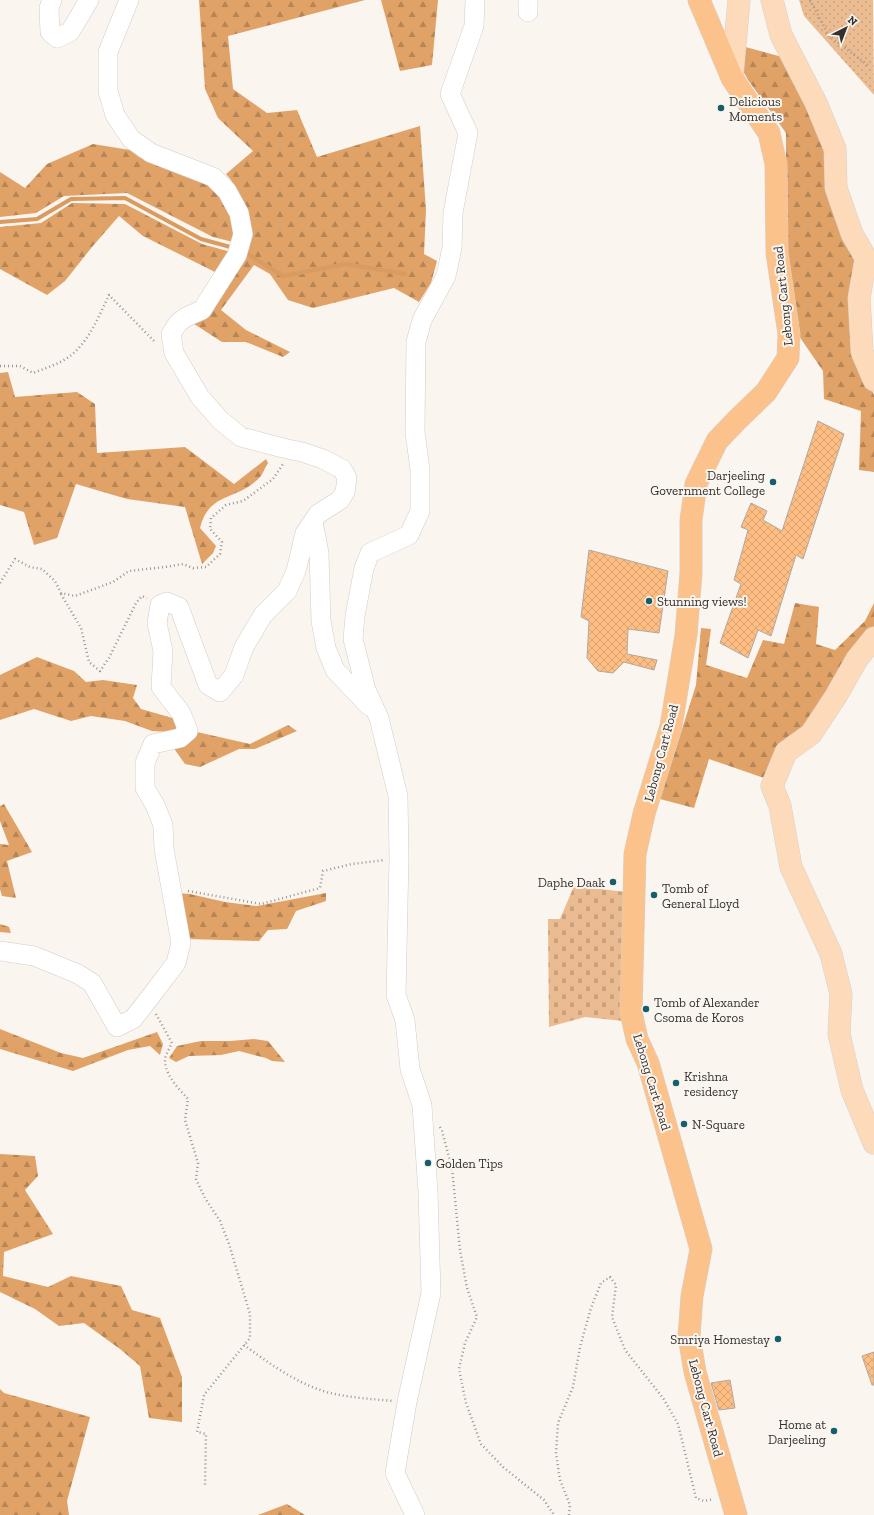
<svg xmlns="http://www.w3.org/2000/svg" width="874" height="1515" font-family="'Zilla Slab',serif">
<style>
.green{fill:url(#green-dots)}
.forest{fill:url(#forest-firs)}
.cemetery{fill:url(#cemetery-stones)}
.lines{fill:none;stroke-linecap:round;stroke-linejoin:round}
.stream{stroke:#d99b60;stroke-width:4}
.building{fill:url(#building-cross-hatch);stroke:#afa9a4}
.minor-casing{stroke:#d2ccc7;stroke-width:20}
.major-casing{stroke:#d2d2d1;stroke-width:23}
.highway-casing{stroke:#d2d2d1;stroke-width:23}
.path{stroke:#999592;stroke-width:2.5;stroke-dasharray:1 3;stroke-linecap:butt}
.minor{stroke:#fff;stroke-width:19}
.major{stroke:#fddaba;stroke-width:22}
.highway{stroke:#fcc28c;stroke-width:22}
.poi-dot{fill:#155f6d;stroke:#fbf5f0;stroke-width:1.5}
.labels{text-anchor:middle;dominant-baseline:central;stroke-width:4;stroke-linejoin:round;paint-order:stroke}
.poi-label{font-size:13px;fill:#33312f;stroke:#fbf5f0;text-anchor:start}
.street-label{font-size:13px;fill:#33312f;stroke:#fbf5f0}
</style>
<defs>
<pattern id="green-dots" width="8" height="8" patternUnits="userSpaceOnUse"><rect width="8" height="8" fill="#ebbc91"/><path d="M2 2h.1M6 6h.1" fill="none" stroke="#caa27d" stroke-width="1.8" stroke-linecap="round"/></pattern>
<pattern id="forest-firs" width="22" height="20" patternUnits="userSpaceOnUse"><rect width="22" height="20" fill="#e0a267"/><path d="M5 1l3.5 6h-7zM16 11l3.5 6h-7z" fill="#b68555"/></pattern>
<pattern id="cemetery-stones" width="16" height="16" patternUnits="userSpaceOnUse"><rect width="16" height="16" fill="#ebbc91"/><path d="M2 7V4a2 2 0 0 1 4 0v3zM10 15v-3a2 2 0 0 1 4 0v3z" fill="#caa27d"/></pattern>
<pattern id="building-cross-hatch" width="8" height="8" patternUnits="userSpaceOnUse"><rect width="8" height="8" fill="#febe83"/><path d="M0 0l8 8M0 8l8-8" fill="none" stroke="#daa471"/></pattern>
</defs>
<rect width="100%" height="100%" fill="#fbf5f0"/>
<!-- green -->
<path class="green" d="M 799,0 L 873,0 L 874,95 L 804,16 Z"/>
<!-- forest -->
<path class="forest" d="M 199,0 L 365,0 L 228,36 L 233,89 L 267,113 L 297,110 L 317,157 L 420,126 L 426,210 L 424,254 L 437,261 L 431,283 L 419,302 L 394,288 L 313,308 L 288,300 L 270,274 L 254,265 L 221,310 L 246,330 L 290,352 L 283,357 L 246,342 L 222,342 L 191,322 L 243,256 L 241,197 L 231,180 L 226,174 L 253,151 L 218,118 L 205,89 Z
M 381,0 L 438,0 L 432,65 L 400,71 Z
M 727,42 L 786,58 L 812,109 L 860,260 L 857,353 L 874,395 L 874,472 L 859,470 L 861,411 L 824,399 L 823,371 L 799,336 L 786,259 L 786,133 L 748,80 Z
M 93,144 L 130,150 L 139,157 L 209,182 L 220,191 L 236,224 L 233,242 L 213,237 L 127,193 L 64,196 L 36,213 L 0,217 L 0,172 L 25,188 L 47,164 Z
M 72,203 L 125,204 L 202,244 L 231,252 L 219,274 L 143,236 L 119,216 L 92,247 L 65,281 L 47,295 L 0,269 L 0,227 L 41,223 Z
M 8,372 L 15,397 L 77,392 L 95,404 L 97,453 L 185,447 L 234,484 L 266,459 L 268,463 C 265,467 263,474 260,477 C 239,501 209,491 200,528 L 216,546 L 213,553 L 202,564 L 185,507 L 127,499 L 76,484 L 57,538 L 34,545 L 24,512 L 0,505 L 0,373 Z
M 795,603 L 819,607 L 816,644 L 835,650 L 865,621 L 874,603 L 874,631 L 831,695 L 764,778 L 709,759 L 694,808 L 660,799 L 696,685 L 701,628 L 711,629 L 706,665 L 747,678 L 763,640 L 784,644 Z
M 37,657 L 74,671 L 86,682 L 103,680 L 137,685 L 133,698 L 141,709 L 176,719 L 179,727 L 170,732 L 152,731 L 125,721 L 91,716 L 71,721 L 34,709 L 0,720 L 0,675 Z
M 288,725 L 297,731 L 255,749 L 239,749 L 200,767 L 185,764 L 175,750 L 177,741 L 197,732 L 250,744 Z
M 4,804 L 32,852 L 7,861 L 16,898 L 2,896 L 0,889 L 0,844 L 9,845 L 0,821 L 0,806 Z
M 176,893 L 190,894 L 225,902 L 257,906 L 326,893 L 326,901 L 296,911 L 287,929 L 268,930 L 259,941 L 188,939 Z
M 0,924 L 9,927 L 11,933 L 0,932 Z
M 0,1029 L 61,1053 L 83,1058 L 157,1032 L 163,1044 L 160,1055 L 150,1046 L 128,1050 L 73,1071 L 0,1049 Z
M 254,1039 L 268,1041 L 285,1062 L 272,1061 L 266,1058 L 239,1051 L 221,1055 L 189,1056 L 176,1062 L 169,1058 L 177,1046 L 201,1041 L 230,1041 Z
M 0,1154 L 35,1156 L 38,1176 L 25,1190 L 53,1234 L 4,1252 L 3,1276 L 48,1287 L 71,1276 L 121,1286 L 132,1310 L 160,1318 L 182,1377 L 182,1422 L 149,1418 L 140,1366 L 120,1349 L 84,1323 L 59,1326 L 35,1309 L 0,1292 Z
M 0,1389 L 4,1393 L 90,1417 L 67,1501 L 69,1515 L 0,1515 Z
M 287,1504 L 305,1515 L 258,1515 Z"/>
<!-- cemetery -->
<path class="cemetery" d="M 574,886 L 626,892 L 623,1021 L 585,1017 L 549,1027 L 548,919 L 560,919 Z"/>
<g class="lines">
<!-- stream -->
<path class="stream" d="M 0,222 L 37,219 L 71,199 L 125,198 L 201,239 L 234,248
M 243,251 L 283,276 L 346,264 L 405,274"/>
</g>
<!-- building -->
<path class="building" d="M 818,421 L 844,434 L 803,559 L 796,555 L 771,636 L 758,630 L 748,658 L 720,643 L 741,584 L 734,580 L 748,530 L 741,527 L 751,503 L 767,511 L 763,520 L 782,531 Z
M 589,550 L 668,571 L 659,633 L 628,629 L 627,654 L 657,660 L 654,670 L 624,662 L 613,673 L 598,671 L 587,658 L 589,621 L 581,617 Z
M 874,1352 L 874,1385 L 872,1385 L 862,1356 Z
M 730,1380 L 735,1408 L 719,1410 L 711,1383 Z"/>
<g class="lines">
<!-- minor casing -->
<g class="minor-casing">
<path id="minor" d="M 52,0 L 49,8 L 50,32 L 57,38 L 70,32 L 89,0
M 528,0 L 528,12
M 313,522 L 319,553 L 321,621 L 326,648 L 335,670 L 369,706
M 0,951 L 34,956 L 78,974 L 92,983 L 117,1027 L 133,1019 L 151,996 L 176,963 L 181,943 L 164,849 L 163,825 L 155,805 L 145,788 L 145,763 L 153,744 L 180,738 L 188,731 L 181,713 L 161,687 L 163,651 L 157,623 L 160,605 L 167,602 L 179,607 L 208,685 L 220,692 L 234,675 L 244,647 L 263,615 L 287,591 L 296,571 L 305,533 L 318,514 L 340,500 L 345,492 L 347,478 L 342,469 L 323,459 L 302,452 L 283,448 L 241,437 L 220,420 L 200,397 L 174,353 L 171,334 L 178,323 L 186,317 L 202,310 L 237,255 L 243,234 L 239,213 L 227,191 L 213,177 L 151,153 L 131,139 L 115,115 L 108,91 L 108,52 L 129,0
M 415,1515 L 395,1473 L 407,1402 L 431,1293 L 428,1192 L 422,1105 L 410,1069 L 405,1020 L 396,995 L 399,858 L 398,796 L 379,718 L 366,690 L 353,639 L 355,616 L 364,568 L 370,553 L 409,535 L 420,511 L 420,470 L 415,432 L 416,342 L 422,320 L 446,276 L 452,248 L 453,213 L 468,133 L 450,94 L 474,26 L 475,0"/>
</g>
<!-- major casing -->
<g class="major-casing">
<path id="major" d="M 772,0 L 781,35 L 816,103 L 835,149 L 836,188 L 852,234 L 866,258 L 859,298 L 862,352 L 874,380
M 732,78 L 739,0
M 874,638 L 857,659 L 836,696 L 811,734 L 786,752 L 772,786 L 780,806 L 791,867 L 831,954 L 841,994 L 839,1034 L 852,1090 L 874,1143"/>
</g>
<!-- highway casing -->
<g class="highway-casing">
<path id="highway" d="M 699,0 L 732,78 L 769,133 L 776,164 L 777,253 L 789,334 L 788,358 L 766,392 L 736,421 L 717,441 L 696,484 L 691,520 L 691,573 L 686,635 L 671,726 L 644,814 L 635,854 L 631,1012 L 637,1039 L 648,1063 L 701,1249 L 692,1296 L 689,1336 L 695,1372 L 736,1515"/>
</g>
<!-- path -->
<path class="path" d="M 810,0 L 829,36 L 869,66
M 0,366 L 20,366 L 33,373 C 43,369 53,366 62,361 C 86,349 98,318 109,295 L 155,342
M 0,583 L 15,559 L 30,567 L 42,569 L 55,581 L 61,593 L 75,596 L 113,582 L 129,571 L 165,567 L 183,564 L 193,568 L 206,567 L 220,554 L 222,542 L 210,529 L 211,518 L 226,505 L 243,501 L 273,479 L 283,464
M 61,594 L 81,628 L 89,662 L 100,671 L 109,658 L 136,603 L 142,596 L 147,598
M 188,891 L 261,904 L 320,888 L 323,871 L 352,864 L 385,860
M 156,1014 L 172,1043 C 170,1047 168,1051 166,1055 C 161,1071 178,1088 188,1099 L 185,1120 L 198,1163 L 196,1179 L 205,1198 L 220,1221 L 229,1244 L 250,1314 L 250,1338 L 204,1395 L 197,1432 L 206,1434 L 205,1486
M 440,1127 L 442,1131 L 452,1168 L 460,1250 L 467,1288 L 477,1317 L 465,1343 L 459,1369 L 466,1403 L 481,1444 L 503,1467 L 544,1500 L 554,1515
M 244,1345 C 270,1364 303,1388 335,1394 C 354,1398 373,1399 393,1401
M 569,1515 L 570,1505 L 560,1480 L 556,1453 L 558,1423 L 573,1387 L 580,1347 L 591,1308 L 601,1283 L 610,1277 L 616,1285 L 612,1317 L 625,1350 L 663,1398 L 678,1424 L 696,1498 L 704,1501 L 714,1499"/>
<!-- minor -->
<use href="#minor" class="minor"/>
<!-- major -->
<use href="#major" class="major"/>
<!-- highway -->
<use href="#highway" class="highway"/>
</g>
<!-- markers -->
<g class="poi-dot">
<circle cx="721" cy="108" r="4"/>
<circle cx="773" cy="482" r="4"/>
<circle cx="649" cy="601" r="4"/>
<circle cx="613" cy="882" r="4"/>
<circle cx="654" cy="895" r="4"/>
<circle cx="646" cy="1009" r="4"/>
<circle cx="676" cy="1083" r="4"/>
<circle cx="684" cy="1124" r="4"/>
<circle cx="428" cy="1163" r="4"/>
<circle cx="778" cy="1339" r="4"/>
<circle cx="834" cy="1431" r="4"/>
</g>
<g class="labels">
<!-- poi labels -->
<g class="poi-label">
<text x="729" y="101">Delicious<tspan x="729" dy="15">Moments</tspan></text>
<text x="765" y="475" text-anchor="end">Darjeeling<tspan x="765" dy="15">Government College</tspan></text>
<text x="657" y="601">Stunning views!</text>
<text x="605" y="882" text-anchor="end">Daphe Daak</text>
<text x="662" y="888">Tomb of<tspan x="662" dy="15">General Lloyd</tspan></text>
<text x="654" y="1002">Tomb of Alexander<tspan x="654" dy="15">Csoma de Koros</tspan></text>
<text x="684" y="1076">Krishna<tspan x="684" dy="15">residency</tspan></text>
<text x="692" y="1124">N-Square</text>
<text x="436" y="1163">Golden Tips</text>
<text x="770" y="1339" text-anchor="end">Smriya Homestay</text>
<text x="826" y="1424" text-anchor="end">Home at<tspan x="826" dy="15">Darjeeling</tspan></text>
</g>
<!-- street labels -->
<g class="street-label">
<text transform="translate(783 296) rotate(-96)">Lebong Cart Road</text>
<text transform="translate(661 753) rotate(-75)">Lebong Cart Road</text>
<text transform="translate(652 1082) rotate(73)">Lebong Cart Road</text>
<text transform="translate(706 1408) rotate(75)">Lebong Cart Road</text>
</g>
</g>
<!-- north arrow -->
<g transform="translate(846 28) rotate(42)" stroke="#fbf5f0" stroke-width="3" paint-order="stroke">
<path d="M0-3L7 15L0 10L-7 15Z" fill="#33312f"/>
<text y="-6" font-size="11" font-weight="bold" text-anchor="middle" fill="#33312f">N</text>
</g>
</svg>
